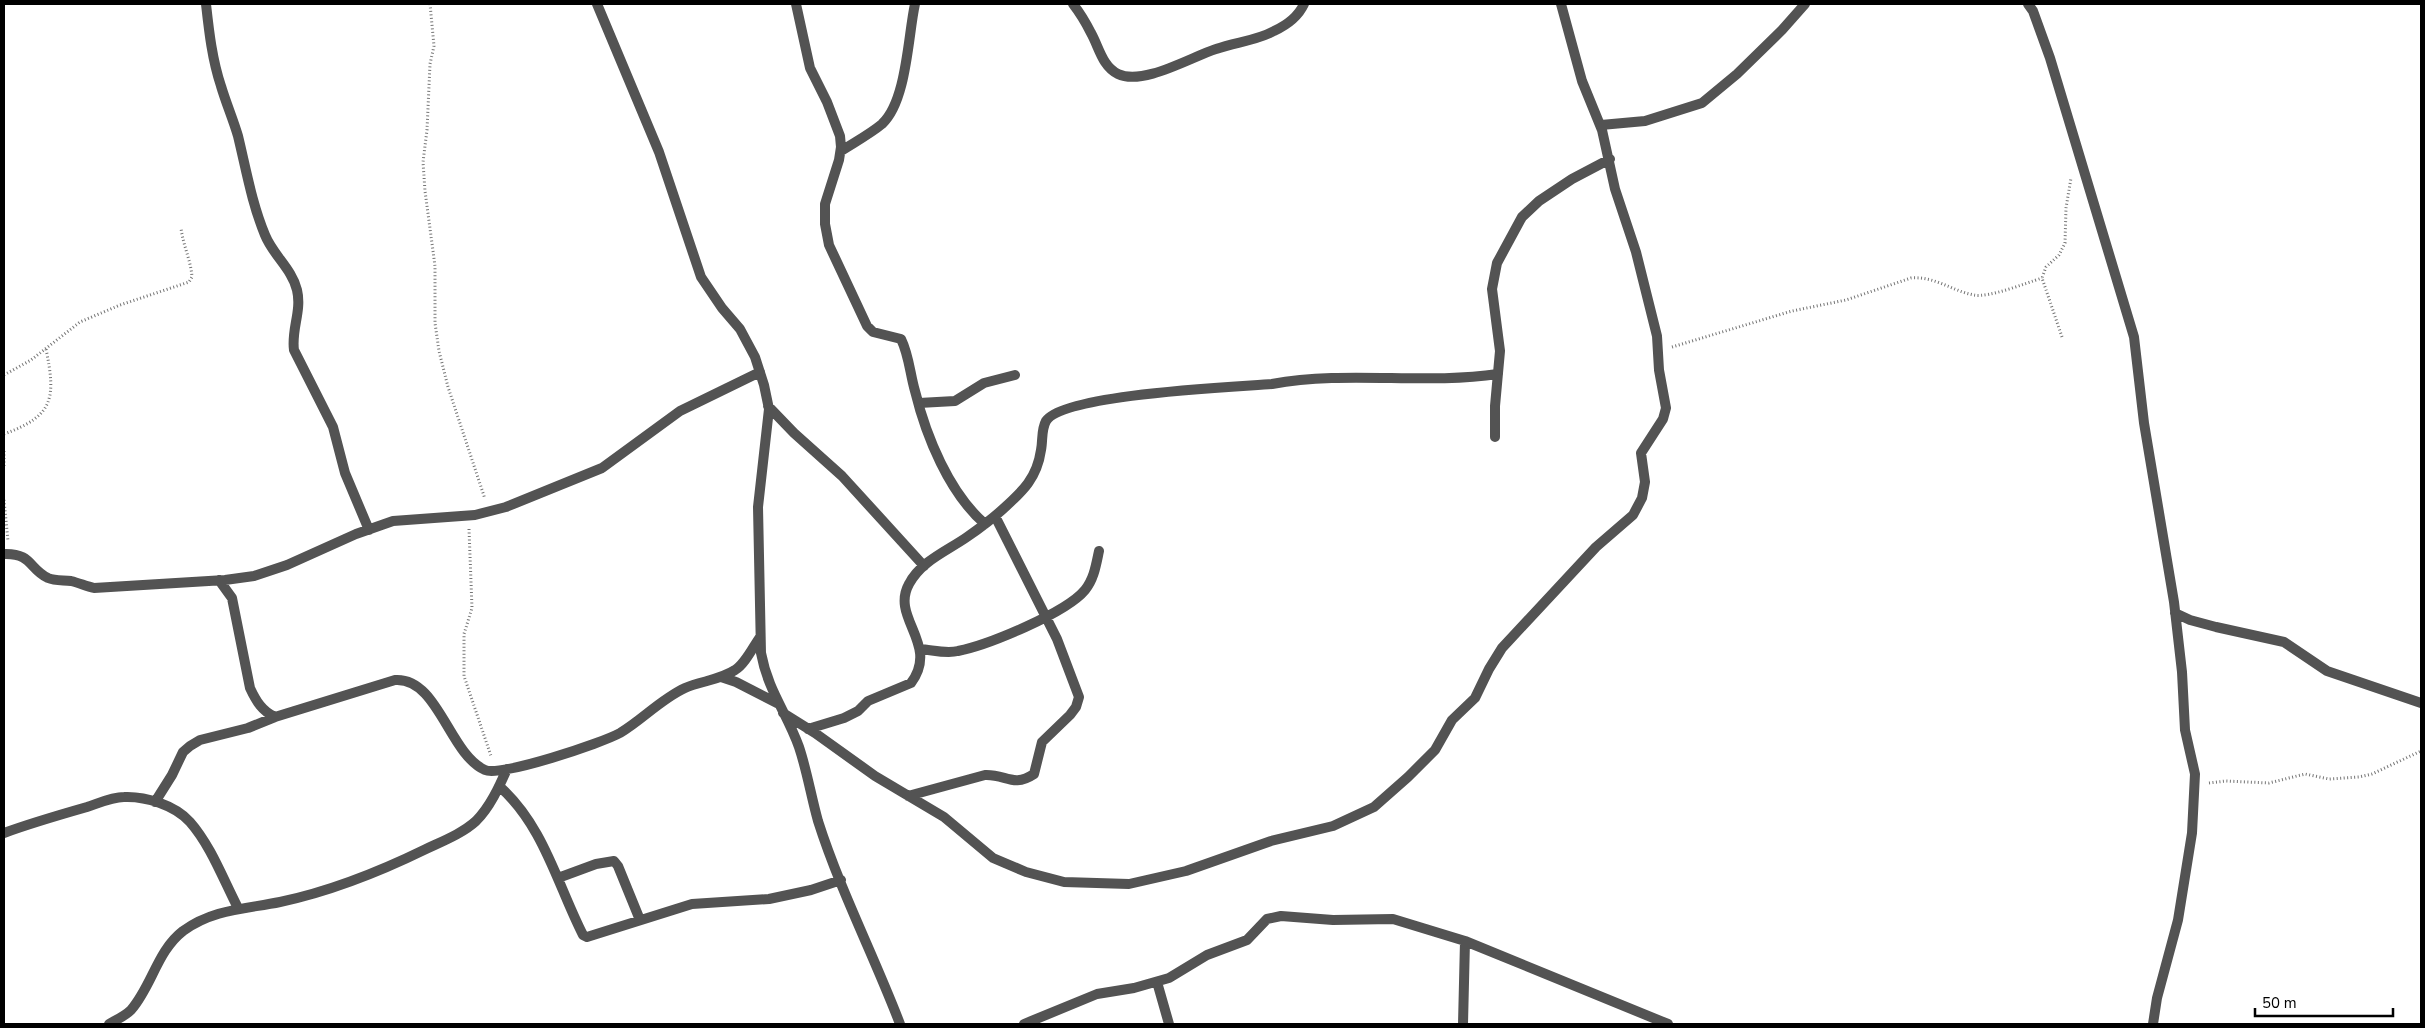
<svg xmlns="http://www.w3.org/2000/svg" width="2425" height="1028" font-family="'Nunito Sans',sans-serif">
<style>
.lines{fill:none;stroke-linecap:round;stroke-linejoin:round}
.path{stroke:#757575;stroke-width:3;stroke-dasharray:1 2.5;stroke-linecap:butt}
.street{stroke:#535353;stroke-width:10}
</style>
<rect width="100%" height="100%" fill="#fff"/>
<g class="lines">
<!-- path -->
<path class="path" d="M 430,4 L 434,46 L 430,64 L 427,130 L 423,162 L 425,191 L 435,266 L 435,323 L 439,351 L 448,387 L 485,499
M 2062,337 L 2042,278 L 2046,267 L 2059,255 L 2065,243 L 2066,208 L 2071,178
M 1672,347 L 1792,311 L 1846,300 L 1911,278 C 1935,276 1952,291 1974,295 C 1989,298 2026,283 2042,278
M 4,375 L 31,360 L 80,322 L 120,305 L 189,282 L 192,277 C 191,261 183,245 181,228
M 4,434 C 54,416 56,398 46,349
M 4,451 L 4,468
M 4,500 L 8,541
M 469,529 L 472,608 L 464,634 L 464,676 L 491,756
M 2209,783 L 2226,781 L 2269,783 L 2305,774 L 2329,779 L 2359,777 L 2372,774 L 2421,751"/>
<!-- street -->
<path class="street" d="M 206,4 C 209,31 212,59 221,86 C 226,103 233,119 238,136 C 246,169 252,204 265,235 C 273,255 292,269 297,290 C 302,311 291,330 294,350 L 333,427 L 345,473 L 369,530
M 597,4 L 659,152 L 701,277 L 722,308 L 740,329 L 755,357 L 764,385 L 769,409 L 758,507 L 761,653 C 768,691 787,713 799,747 C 807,771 811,796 818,821 C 840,890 874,956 900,1024
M 796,4 L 810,68 L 827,102 L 840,136 L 841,147 L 839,160 L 825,204 L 825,224 L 829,245 L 867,326 L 873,332 L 901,339 C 909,355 910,374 915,391 C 926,436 949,493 985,524
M 1073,4 C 1080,13 1086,23 1091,33 C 1099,47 1102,66 1118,74 C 1143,86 1191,57 1216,49 C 1235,42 1256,41 1274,31 C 1287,25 1298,17 1304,4
M 2028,4 L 2033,11 L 2050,58 L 2134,337 L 2144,423 L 2174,602 L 2182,672 L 2185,730 L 2195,774 L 2192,833 L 2178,920 L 2157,998 L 2153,1024
M 1601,125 L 1645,121 L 1702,103 L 1737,74 L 1782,30 L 1805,4
M 841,151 C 855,142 870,134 882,124 C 907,101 908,35 915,4
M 919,403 L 955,401 L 984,383 L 1015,375
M 768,406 L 794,433 L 842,476 L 924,566
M 1495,437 L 1495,406 L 1500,351 L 1492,289 L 1497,263 L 1522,217 L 1539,201 L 1572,179 L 1610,159
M 4,554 C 32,553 29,569 48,578 C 55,581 63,580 71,581 C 79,583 86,586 94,588 L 225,580 L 254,576 L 287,565 L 356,534 L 393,521 L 475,515 L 506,507 L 602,468 L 680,411 L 760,372
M 219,580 L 232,598 L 250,688 C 256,701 262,711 275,717 L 395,680 C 438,677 449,754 485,770 C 501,777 602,743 620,733 C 642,720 661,699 685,688 C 701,681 720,680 735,670 C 745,664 753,647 760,637
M 2175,613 L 2190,620 L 2216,627 L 2284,642 L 2327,671 L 2421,703
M 920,649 C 933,650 946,654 958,651 C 988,645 1066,613 1085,590 C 1094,579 1096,565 1099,551
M 721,677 L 736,682 L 777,703
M 783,713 L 815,733 L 875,776 L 944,817 L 993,858 L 1026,872 L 1064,882 L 1129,884 L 1186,871 L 1271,841 L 1333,826 L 1374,807 L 1408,777 L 1435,750 L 1452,720 L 1475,698 L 1489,669 L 1502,648 L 1596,547 L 1633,515 L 1642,498 L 1645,482 L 1641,453 L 1663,419 L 1666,408 L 1659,370 L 1657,336 L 1636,252 L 1615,189 L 1602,130 L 1582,81 L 1561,4
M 808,729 L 844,718 L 858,711 L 868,701 L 911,683 C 940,644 890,618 909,584 C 921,561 947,551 967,537 C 980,528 992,519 1003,509 C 1023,491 1037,478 1041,450 C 1043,440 1041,430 1046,421 C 1063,394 1235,387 1272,384 C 1347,370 1423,385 1498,374
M 499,786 C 544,826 557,884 583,935 L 587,937 L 692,904 L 769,899 L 811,890 L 841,880
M 908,796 L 985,775 C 1006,774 1013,788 1034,774 L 1042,742 L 1070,715 L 1076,707 L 1079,697 L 1057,639 L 995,516
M 155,802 L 172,775 L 183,752 L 190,746 L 200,740 L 248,728 L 275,717
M 4,833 C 31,823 59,815 87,807 C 99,803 112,797 124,797 C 145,796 175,805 190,822 C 211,846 223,879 238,908
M 558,878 L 596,864 L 614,861 L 618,866 L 640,920
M 1157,982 L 1169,1024
M 109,1024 C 116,1020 125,1016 131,1010 C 152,986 157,951 183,931 C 213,909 246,909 280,902 C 332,891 379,872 426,849 C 443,841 463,833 476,821 C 490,807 499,787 507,769
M 1024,1024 L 1097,994 L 1134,988 L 1169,978 L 1207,955 L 1247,940 L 1267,919 L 1281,916 L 1333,920 L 1393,919 L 1465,941 L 1668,1024
M 1463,1024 L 1465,941"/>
</g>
<!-- border -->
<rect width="2425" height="1028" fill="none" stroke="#000000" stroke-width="10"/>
<!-- scale -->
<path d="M2255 1008v8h138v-8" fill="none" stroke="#000000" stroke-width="2.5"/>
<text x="2262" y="1008" font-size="15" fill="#000000" stroke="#ffffff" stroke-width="4" paint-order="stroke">50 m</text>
</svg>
